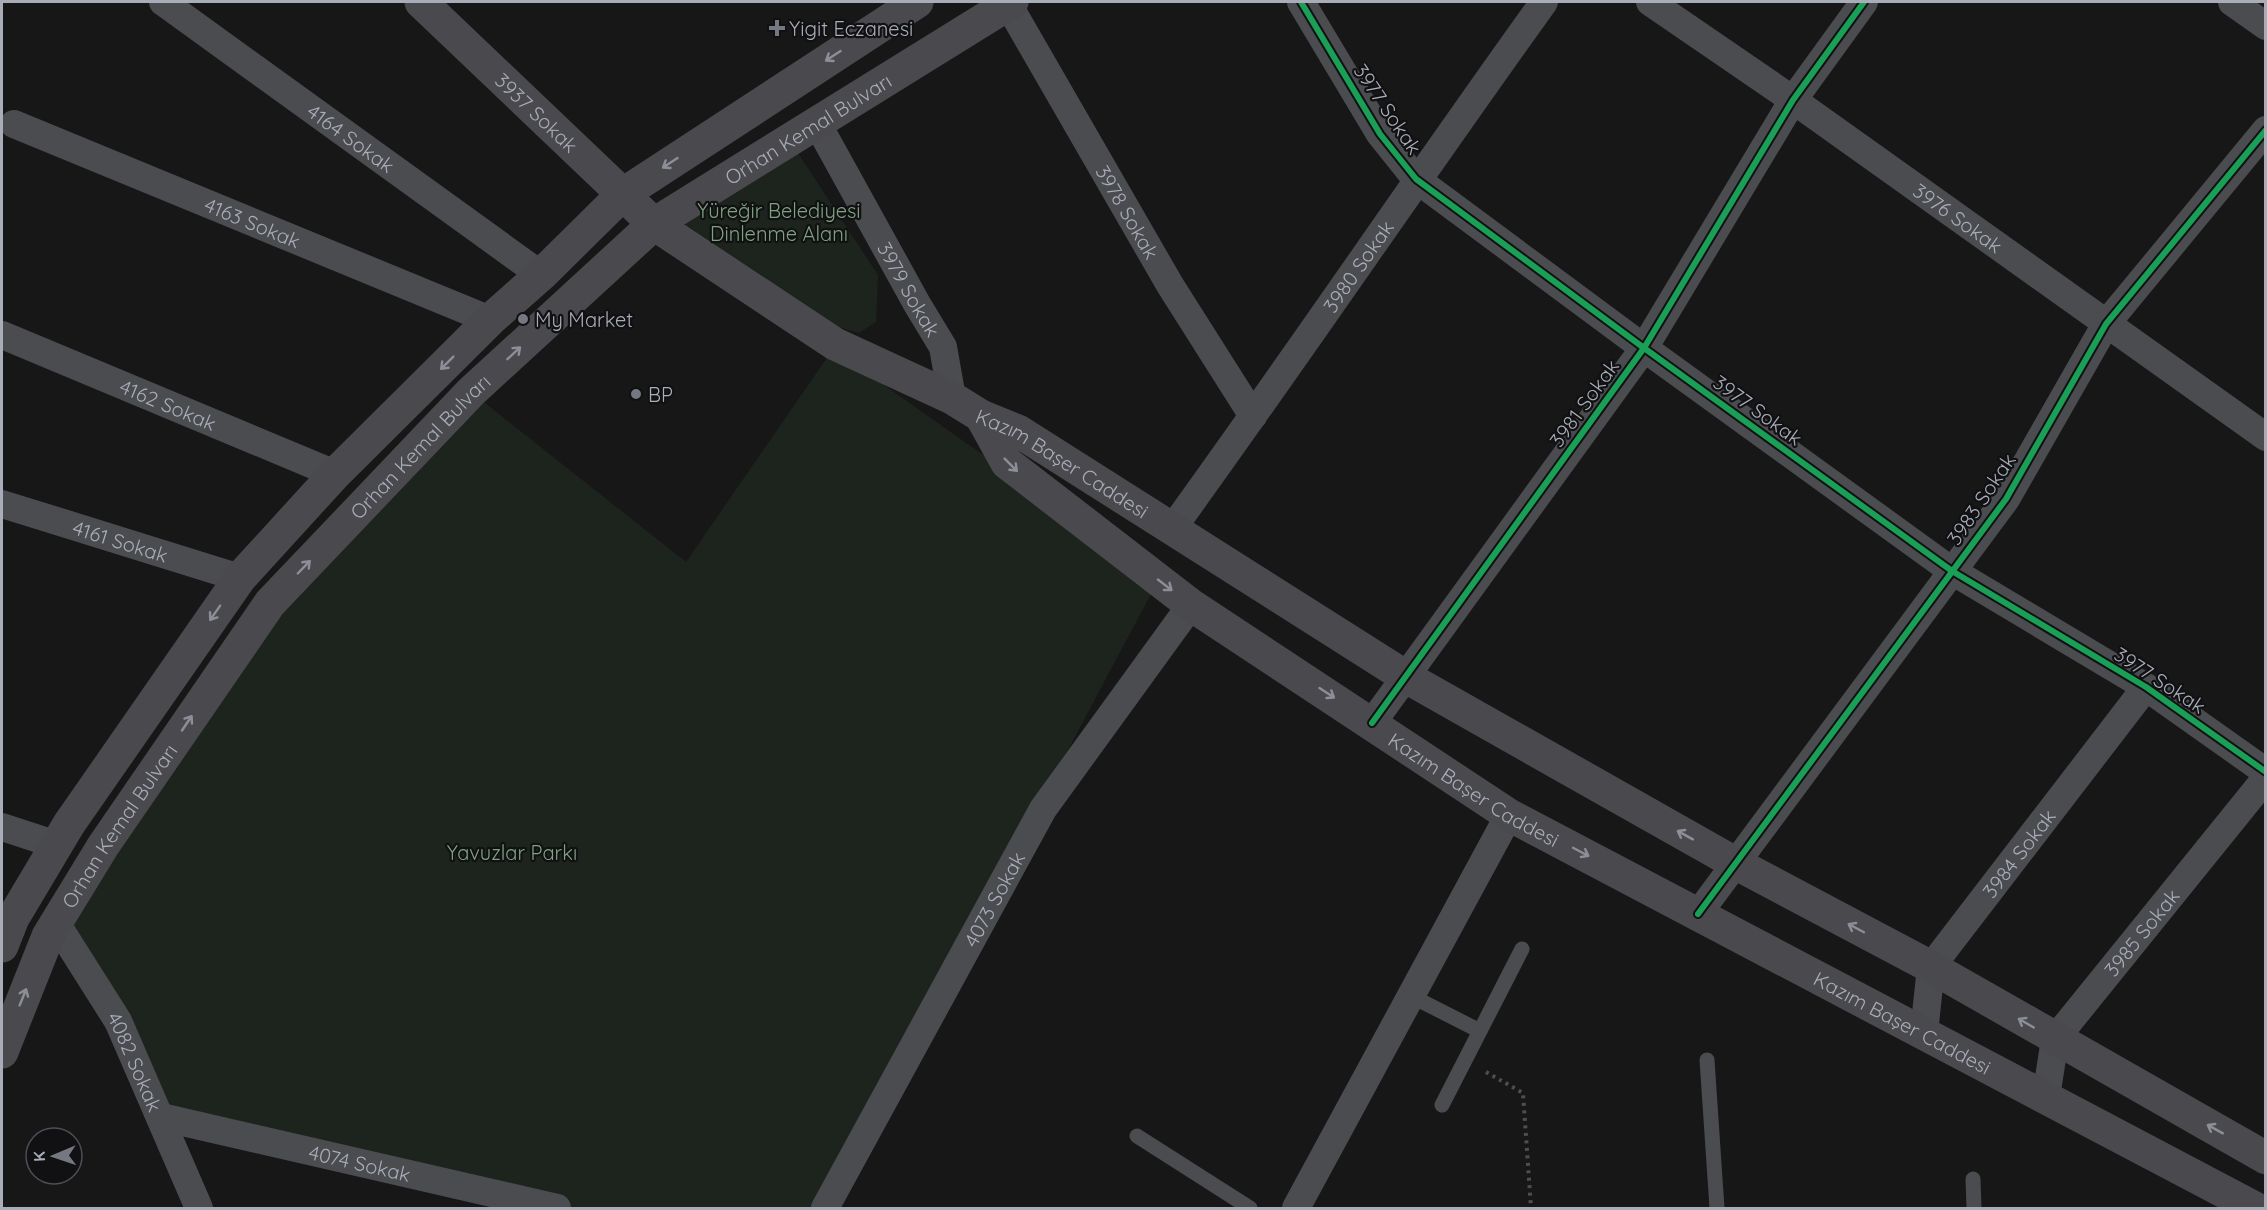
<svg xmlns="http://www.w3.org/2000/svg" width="2267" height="1210" font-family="Quicksand,sans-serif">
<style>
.green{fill:#1d241e}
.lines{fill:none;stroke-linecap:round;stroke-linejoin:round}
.path{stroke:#4d4e52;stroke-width:4;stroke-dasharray:3 4.5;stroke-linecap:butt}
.service{stroke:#4b4c50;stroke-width:15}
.minor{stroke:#4b4c50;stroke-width:28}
.secondary{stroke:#4a4a4e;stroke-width:33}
.cycleway-casing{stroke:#111113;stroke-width:10}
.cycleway{stroke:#1a9f57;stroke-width:6}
.oneway{stroke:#8c8f98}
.poi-dot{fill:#757880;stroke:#111113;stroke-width:2}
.labels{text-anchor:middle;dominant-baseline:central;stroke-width:4.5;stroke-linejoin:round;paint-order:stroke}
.poi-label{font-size:20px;fill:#a8adb8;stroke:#111113;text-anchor:start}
.street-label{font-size:20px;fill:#a8adb8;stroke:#111113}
.park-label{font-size:20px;fill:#7fa381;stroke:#111113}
</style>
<rect width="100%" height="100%" fill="#171717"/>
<!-- green -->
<path class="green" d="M 794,147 L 878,275 L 876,322 L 859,333 L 839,327 L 679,220 Z
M 833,349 L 1159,579 L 824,1208 L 547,1208 L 161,1117 L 48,936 L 270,603 L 471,392 L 686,562 Z"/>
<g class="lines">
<!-- path -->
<path class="path" d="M 1486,1072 L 1523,1093 L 1531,1208"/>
<!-- service -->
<path class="service" d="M 1411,996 L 1480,1031
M 1707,1060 L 1717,1208
M 1442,1105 L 1522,949
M 1137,1136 L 1250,1208
M 1973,1179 L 1974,1208"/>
<!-- minor -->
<g class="minor">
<path id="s1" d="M 163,2 L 541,275"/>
<path d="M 1301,2 L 1380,134 L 1416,179 L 1644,348 L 1952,571 L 2146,687 L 2266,772"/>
<path id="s2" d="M 1650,2 L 1793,100 L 2266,437"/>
<path d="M 2232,2 L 2266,26"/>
<path id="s3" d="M 1008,4 L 1170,285 L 1253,416"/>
<path id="s4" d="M 817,123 L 917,304 L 943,347 L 952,398"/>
<path id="s5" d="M 14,124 L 490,320"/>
<path id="s6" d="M 2,335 L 335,474"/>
<path id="s7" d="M 2,504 L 240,578"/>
<path id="s8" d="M 1172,529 C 1298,355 1418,177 1544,2"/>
<path d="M 1372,723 L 1644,348 L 1793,100 L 1864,2"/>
<path d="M 2,827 L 57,845"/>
<path d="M 1698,914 L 2006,499 L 2106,324 L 2266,130"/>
<path id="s9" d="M 56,923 L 118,1021 L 199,1208"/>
<path id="s10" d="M 1924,1033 L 1931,967 L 2146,687"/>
<path id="s11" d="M 2046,1097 L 2055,1039 L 2266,778"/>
<path id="s12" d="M 161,1117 L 557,1208"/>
<path id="s13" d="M 825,1208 L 1043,809 L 1191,605"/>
<path d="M 1296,1208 L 1509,815"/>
</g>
<!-- secondary -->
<g class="secondary">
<path id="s14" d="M 421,2 L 654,224 L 835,344 L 952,398 L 981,416 L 1018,431 L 1406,677 L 1735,863 L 1931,967 L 2266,1158"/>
<path id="s15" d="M 981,416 L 1007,463 L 1191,605 L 1509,815 L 2255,1208"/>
<path d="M 2,946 L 13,918 L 69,824 L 240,578 L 335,474 L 490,320 L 541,275 L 623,194 L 917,2"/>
<path id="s16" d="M 2,1052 L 48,936 L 103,846 L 270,603 L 471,392 L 654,224 L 1012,2"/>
</g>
<!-- cycleway casing -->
<g class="cycleway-casing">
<path id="cycleway" d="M 1301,2 L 1380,134 L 1416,179 L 1644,348 L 1952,571 L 2146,687 L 2266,772
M 1372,723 L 1644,348 L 1793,100 L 1864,2
M 1698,914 L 2006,499 L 2106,324 L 2266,130"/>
</g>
<!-- cycleway -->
<use href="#cycleway" class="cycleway"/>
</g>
<!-- one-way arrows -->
<defs><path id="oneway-shaft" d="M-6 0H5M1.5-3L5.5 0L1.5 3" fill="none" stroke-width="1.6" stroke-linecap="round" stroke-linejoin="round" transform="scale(1.5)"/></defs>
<g class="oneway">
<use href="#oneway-shaft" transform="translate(833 56) rotate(147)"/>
<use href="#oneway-shaft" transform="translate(670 163) rotate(147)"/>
<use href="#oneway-shaft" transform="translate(514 353) rotate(-43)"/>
<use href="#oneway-shaft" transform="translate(447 363) rotate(135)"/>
<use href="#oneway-shaft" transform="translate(1011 465) rotate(45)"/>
<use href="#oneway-shaft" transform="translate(304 567) rotate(-46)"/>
<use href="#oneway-shaft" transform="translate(1165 585) rotate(38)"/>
<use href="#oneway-shaft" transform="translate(215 613) rotate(125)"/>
<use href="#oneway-shaft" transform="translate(1327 693) rotate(33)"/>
<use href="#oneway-shaft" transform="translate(187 723) rotate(-56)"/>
<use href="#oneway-shaft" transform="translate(1685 835) rotate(-151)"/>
<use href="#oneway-shaft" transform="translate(1581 852) rotate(28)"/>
<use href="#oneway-shaft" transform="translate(1856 928) rotate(-152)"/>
<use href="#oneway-shaft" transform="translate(23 997) rotate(-68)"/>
<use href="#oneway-shaft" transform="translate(2026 1023) rotate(-150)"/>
<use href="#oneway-shaft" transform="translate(2215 1129) rotate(-151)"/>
</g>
<!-- markers -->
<g class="poi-dot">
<path d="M774 19h6v6h6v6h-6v6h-6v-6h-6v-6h6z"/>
<circle cx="523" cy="319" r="6"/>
<circle cx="636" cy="394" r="6"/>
</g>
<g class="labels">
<!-- poi labels -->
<g class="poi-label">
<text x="789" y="28">Yigit Eczanesi</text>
<text x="535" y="319">My Market</text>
<text x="648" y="394">BP</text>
</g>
<!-- street labels -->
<g class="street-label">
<text transform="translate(1388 109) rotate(56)">3977 Sokak</text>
<text stroke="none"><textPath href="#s14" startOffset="160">3937 Sokak</textPath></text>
<text stroke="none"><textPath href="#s16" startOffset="1246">Orhan Kemal Bulvarı</textPath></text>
<text stroke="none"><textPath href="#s1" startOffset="232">4164 Sokak</textPath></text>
<text stroke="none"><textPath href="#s3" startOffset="240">3978 Sokak</textPath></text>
<text stroke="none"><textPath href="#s2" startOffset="376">3976 Sokak</textPath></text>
<text stroke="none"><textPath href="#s5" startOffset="258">4163 Sokak</textPath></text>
<text stroke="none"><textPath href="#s8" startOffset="322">3980 Sokak</textPath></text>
<text stroke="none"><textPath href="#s4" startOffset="190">3979 Sokak</textPath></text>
<text transform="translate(1584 403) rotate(-54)">3981 Sokak</text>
<text stroke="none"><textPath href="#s6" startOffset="180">4162 Sokak</textPath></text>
<text transform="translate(1758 410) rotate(36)">3977 Sokak</text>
<text stroke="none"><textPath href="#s16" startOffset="742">Orhan Kemal Bulvarı</textPath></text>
<text stroke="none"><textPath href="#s14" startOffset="796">Kazım Başer Caddesi</textPath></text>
<text transform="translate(1981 499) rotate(-56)">3983 Sokak</text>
<text stroke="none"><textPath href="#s7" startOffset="124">4161 Sokak</textPath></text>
<text transform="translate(2160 680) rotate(33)">3977 Sokak</text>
<text stroke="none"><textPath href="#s15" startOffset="624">Kazım Başer Caddesi</textPath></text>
<text stroke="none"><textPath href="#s16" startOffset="256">Orhan Kemal Bulvarı</textPath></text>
<text stroke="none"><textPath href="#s10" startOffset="210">3984 Sokak</textPath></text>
<text stroke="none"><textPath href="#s13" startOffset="352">4073 Sokak</textPath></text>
<text stroke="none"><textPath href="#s11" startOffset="196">3985 Sokak</textPath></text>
<text stroke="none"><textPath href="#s15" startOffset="1112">Kazım Başer Caddesi</textPath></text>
<text stroke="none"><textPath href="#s9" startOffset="160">4082 Sokak</textPath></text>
<text stroke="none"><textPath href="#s12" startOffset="204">4074 Sokak</textPath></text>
</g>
<!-- park labels -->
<g class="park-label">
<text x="779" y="210">Yüreğir Belediyesi<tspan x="779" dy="23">Dinlenme Alanı</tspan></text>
<text x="512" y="852">Yavuzlar Parkı</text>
</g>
</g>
<!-- border -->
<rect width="2267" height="1210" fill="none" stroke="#a8adb8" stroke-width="6"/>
<!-- north arrow -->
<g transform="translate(54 1156) rotate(268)"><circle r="28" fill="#111113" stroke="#4d4f55" stroke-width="1.5"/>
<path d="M0-4.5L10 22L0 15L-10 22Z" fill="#757880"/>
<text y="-9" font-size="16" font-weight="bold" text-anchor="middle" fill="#a8adb8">K</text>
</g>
</svg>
